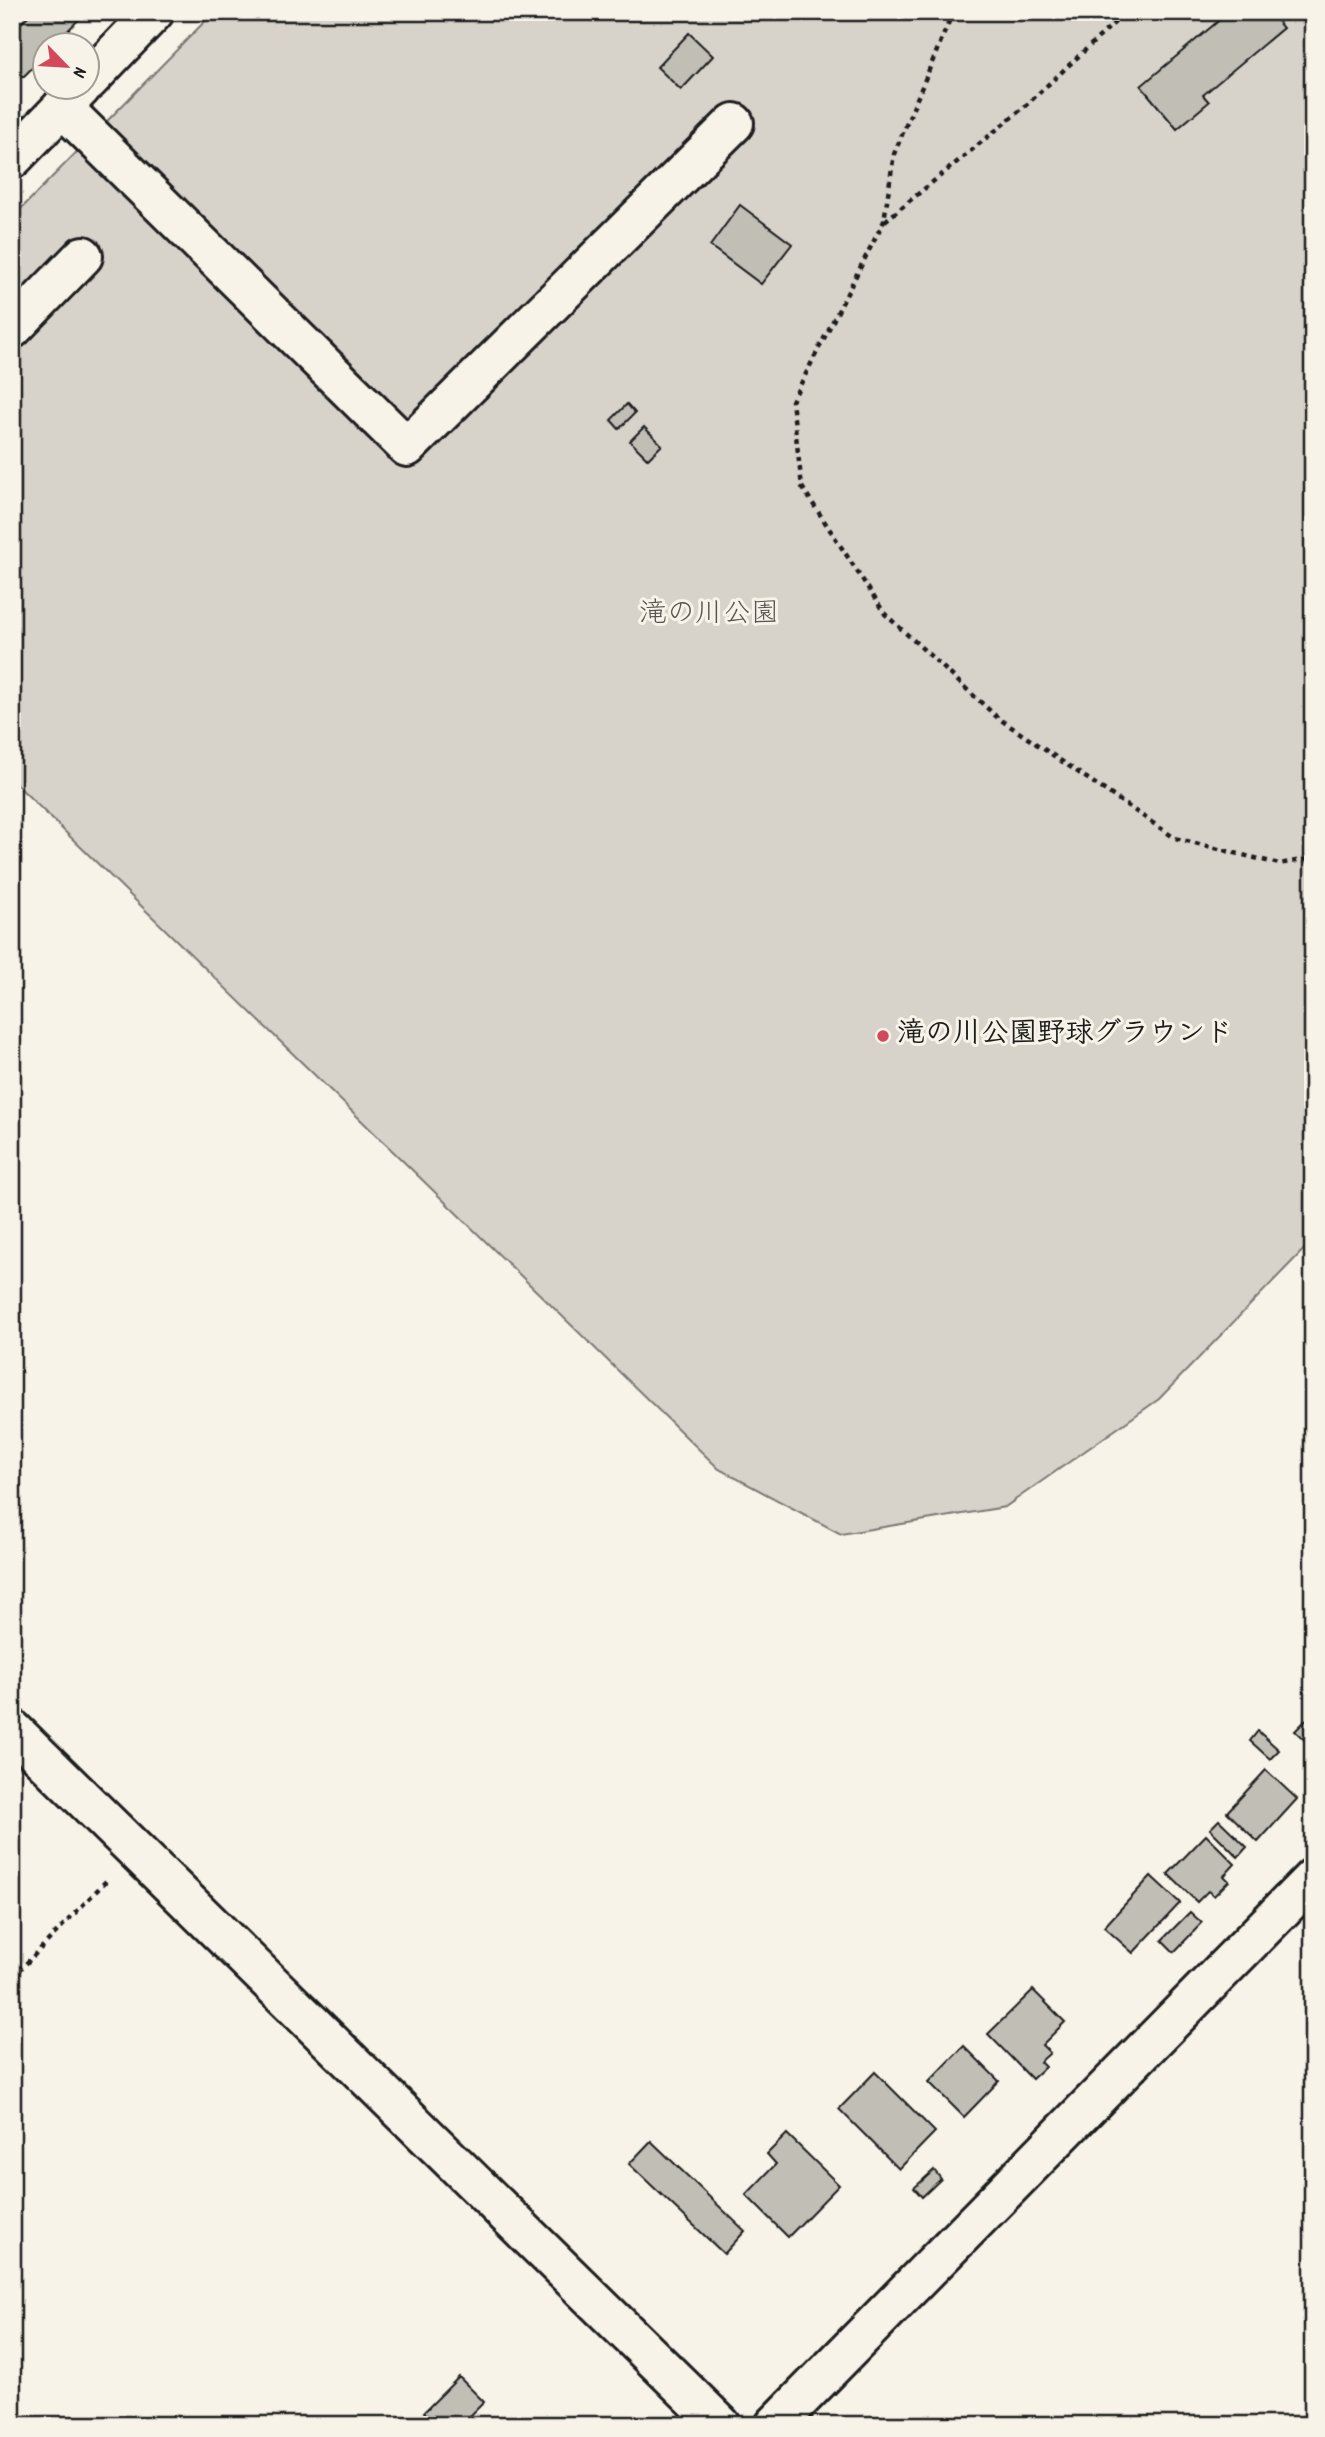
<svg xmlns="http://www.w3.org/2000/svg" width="1325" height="2437" font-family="Dekko,'Klee One',sans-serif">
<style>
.green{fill:#d7d3cb;stroke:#7a7874;stroke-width:2}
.building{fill:#c0beb5;stroke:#1c1c1c;stroke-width:2}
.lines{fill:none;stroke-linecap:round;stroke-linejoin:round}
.minor-casing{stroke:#1c1c1c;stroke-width:44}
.path{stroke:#1c1c1c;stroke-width:4.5;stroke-dasharray:5 5;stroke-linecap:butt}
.minor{stroke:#f7f3e8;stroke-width:38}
.poi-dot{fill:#d1495b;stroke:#f7f3e8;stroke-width:2.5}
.labels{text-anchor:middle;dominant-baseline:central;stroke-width:6;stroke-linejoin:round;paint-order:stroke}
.park-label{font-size:28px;fill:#545351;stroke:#f7f3e8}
.poi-label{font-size:28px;font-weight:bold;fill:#1c1c1c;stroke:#f7f3e8;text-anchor:start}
</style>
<rect width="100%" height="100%" fill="#f7f3e8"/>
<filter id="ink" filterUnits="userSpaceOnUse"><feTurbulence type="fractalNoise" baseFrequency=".0143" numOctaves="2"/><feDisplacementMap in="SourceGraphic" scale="14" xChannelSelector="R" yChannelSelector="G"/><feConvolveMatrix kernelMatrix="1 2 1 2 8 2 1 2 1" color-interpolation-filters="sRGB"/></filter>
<g filter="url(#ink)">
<!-- green -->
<path class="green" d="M 214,12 L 1313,12 L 1313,1240 L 1159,1399 L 1005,1507 L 841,1534 L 719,1469 L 12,780 L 12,218 Z"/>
<!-- building -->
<path class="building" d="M 32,12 L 86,12 L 53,46 L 46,46 L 46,54 L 23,77 L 12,67 L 12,32 Z
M 1229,12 L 1270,12 L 1283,28 L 1203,95 L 1209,102 L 1177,129 L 1141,86 Z
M 689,33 L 713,56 L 681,90 L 657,67 Z
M 740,205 L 792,244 L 761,284 L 710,246 Z
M 627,404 L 635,413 L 619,429 L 611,420 Z
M 644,427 L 662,445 L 648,459 L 630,441 Z
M 1313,1713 L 1313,1748 L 1295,1731 Z
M 1258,1731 L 1279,1750 L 1270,1759 L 1250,1741 Z
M 1266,1770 L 1297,1799 L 1258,1842 L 1227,1812 Z
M 1219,1820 L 1247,1847 L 1238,1857 L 1210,1829 Z
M 1206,1835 L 1235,1864 L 1224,1876 L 1229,1881 L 1214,1896 L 1208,1891 L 1197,1902 L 1168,1874 Z
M 1151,1876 L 1180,1903 L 1133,1953 L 1104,1927 Z
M 1190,1912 L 1202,1923 L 1174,1952 L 1162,1940 Z
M 1033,1990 L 1065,2022 L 1042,2045 L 1050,2053 L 1040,2062 L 1045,2067 L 1032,2079 L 988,2034 Z
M 964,2046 L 999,2081 L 964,2117 L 929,2082 Z
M 875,2072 L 935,2132 L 899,2169 L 839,2109 Z
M 787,2134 L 839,2185 L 788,2237 L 746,2195 L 776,2164 L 767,2154 Z
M 651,2141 L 745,2231 L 724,2254 L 629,2164 Z
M 934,2170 L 941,2179 L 922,2197 L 914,2188 Z
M 459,2377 L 484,2402 L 461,2425 L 436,2425 L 424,2412 Z"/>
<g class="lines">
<!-- minor casing -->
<g class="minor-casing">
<path id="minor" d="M 88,81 L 154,12
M 62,107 L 407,447 L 734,123
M 12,159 L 81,88
M 12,329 L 83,256
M 12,1729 L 721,2425
M 775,2425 L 1313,1878"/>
</g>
<!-- path -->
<path class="path" d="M 953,12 L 894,154 L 884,221 L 792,401 L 802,487 L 885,614 L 998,718 L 1175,838 L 1279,864 L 1313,858
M 885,221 L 1023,108 L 1126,12
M 12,1978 L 109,1878"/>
<!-- minor -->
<use href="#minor" class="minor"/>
</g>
</g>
<!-- markers -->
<circle class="poi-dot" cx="883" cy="1036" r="7"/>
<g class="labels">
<!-- park labels -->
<g class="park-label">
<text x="709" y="616">滝の川公園</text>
</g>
<!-- poi labels -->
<g class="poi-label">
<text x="897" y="1036">滝の川公園野球グラウンド</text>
</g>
</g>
<!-- margin -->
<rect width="1325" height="2437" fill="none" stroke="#f7f3e8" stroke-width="42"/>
<rect x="21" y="21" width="1283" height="2395" fill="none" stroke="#1c1c1c" stroke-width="2.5" filter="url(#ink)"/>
<!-- north arrow -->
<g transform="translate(66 66) rotate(115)"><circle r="33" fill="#f7f3e8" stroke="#9f9d96" stroke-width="2"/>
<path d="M0-5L12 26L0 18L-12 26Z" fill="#d1495b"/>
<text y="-10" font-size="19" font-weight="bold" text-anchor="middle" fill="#1c1c1c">N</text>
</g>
</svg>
